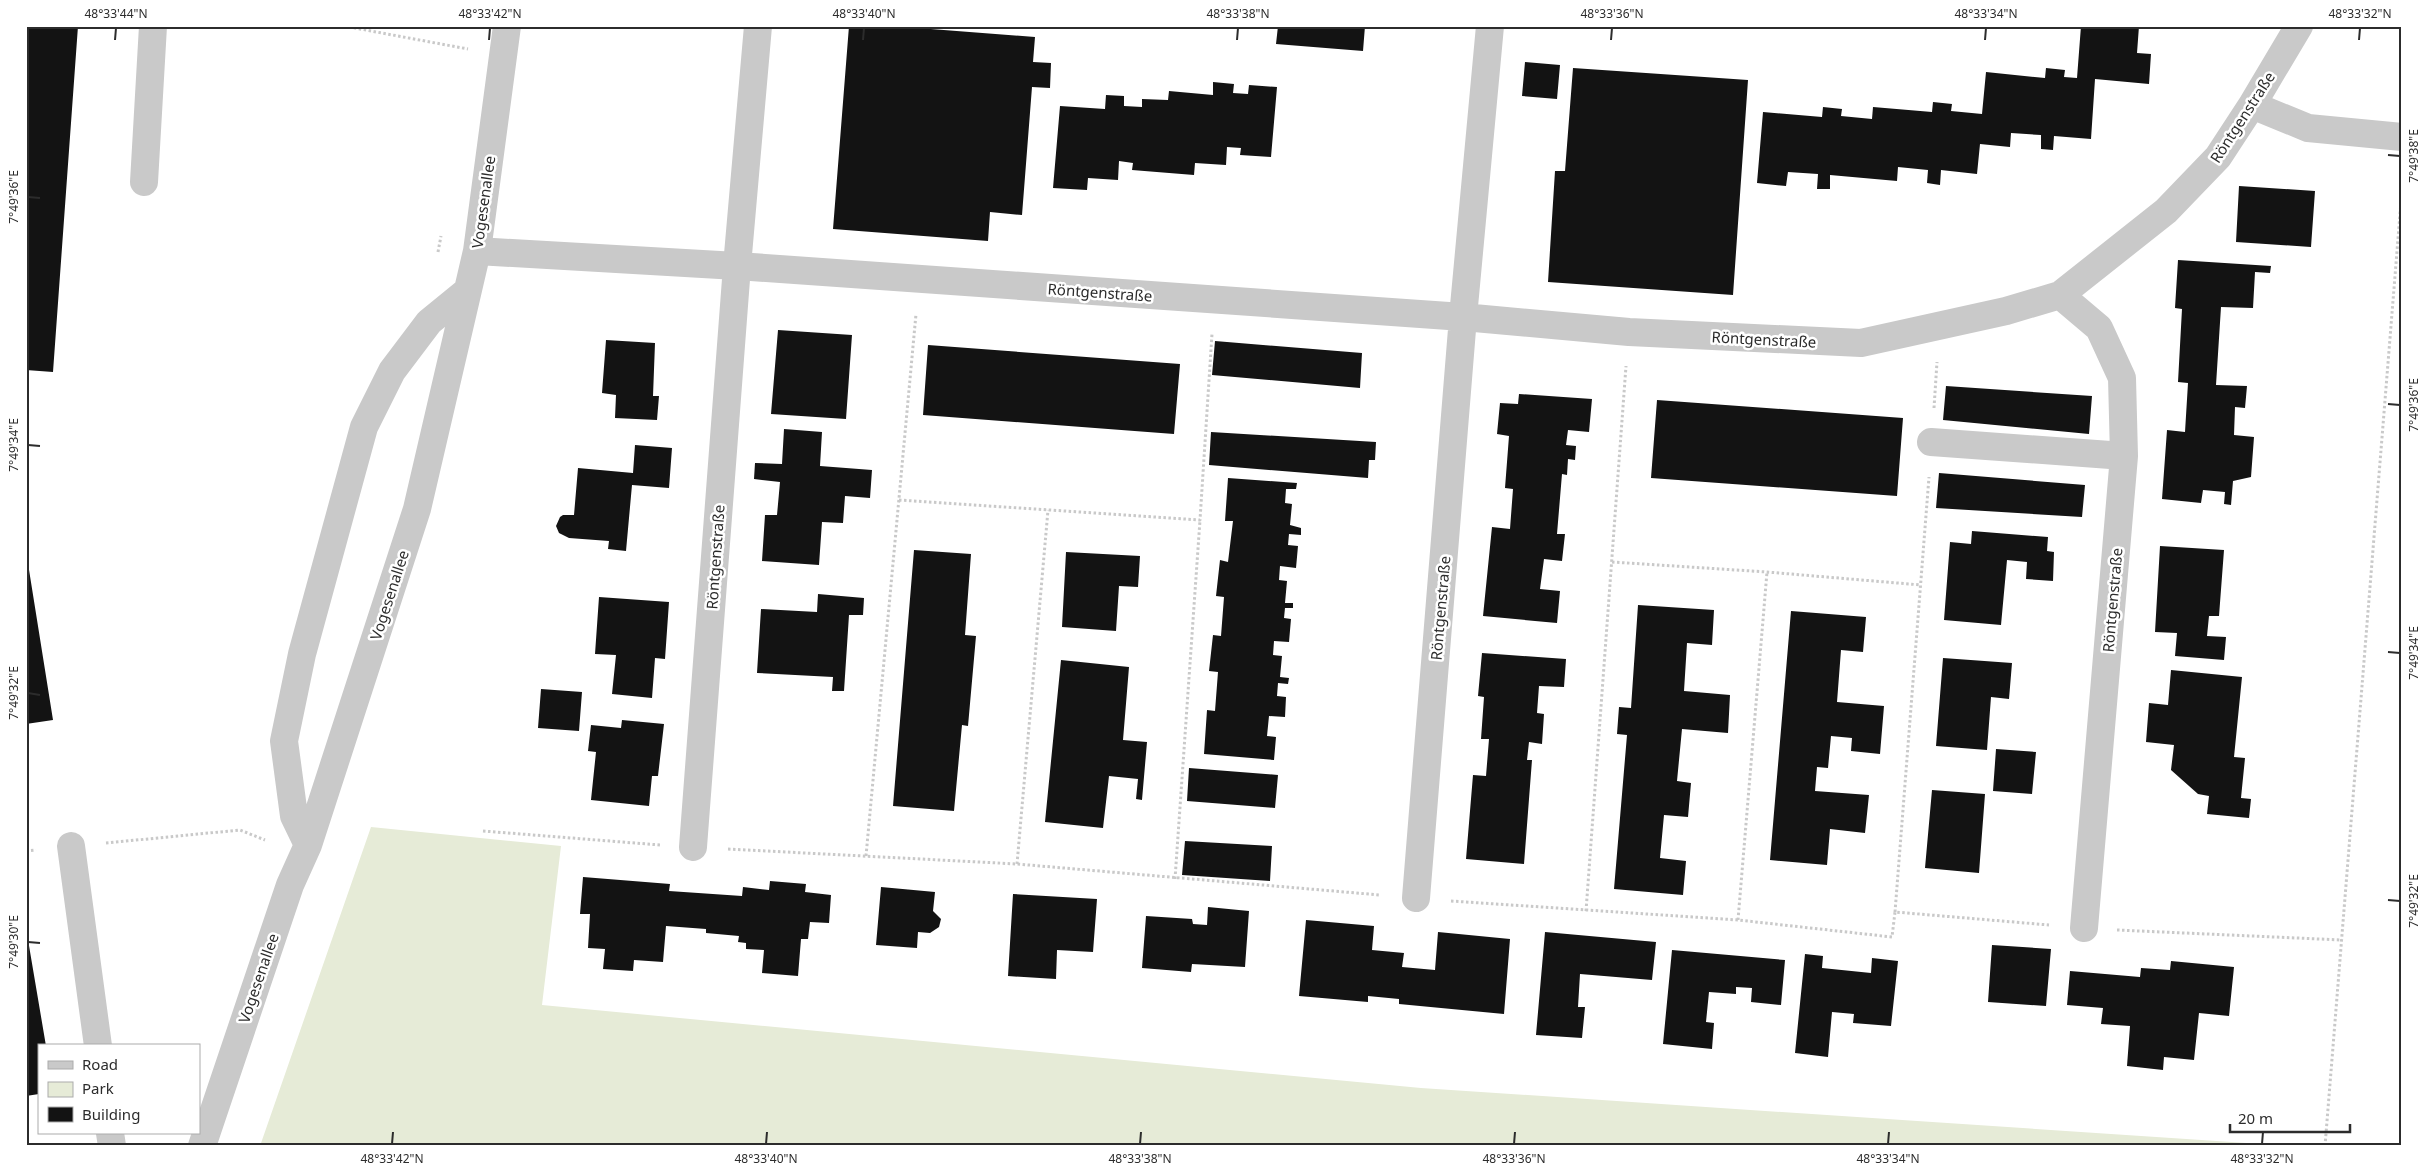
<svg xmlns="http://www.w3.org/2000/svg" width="2428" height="1172" font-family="'Noto Sans',sans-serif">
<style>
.green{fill:#e6ebd7}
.building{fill:#131313}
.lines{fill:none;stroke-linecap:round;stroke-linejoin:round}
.path{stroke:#c9c9c9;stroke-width:3;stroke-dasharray:2.5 2.5;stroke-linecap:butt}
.minor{stroke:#c9c9c9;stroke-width:28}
.ticks{fill:none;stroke:#2c2c2c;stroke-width:2}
.labels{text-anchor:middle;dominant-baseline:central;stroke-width:5;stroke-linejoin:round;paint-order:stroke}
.street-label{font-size:15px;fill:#2c2c2c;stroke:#fff}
.neatline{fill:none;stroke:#2c2c2c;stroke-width:2}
.ticks-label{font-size:12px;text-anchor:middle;fill:#2c2c2c}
</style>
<rect width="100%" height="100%" fill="#fff"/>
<!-- green -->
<path class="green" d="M 371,827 L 561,846 L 542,1005 L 1421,1088 L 2292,1146 L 260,1146 Z"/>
<!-- building -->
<path class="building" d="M 26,26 L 78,26 L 53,372 L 26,370 Z
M 849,26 L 892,26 L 1035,37 L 1033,62 L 1051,63 L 1050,88 L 1032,87 L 1022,215 L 990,212 L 988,241 L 833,229 Z
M 1278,26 L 1365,26 L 1363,51 L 1276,44 Z
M 2081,26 L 2139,26 L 2137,53 L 2151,54 L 2149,84 L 2095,79 L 2091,139 L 2054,136 L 2053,150 L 2041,149 L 2041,135 L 2011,133 L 2010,147 L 1980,144 L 1977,174 L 1941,170 L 1940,185 L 1927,183 L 1928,170 L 1898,167 L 1897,181 L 1830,175 L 1830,189 L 1817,189 L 1818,174 L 1788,172 L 1786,186 L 1757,183 L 1763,112 L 1822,117 L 1823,107 L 1842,109 L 1841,116 L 1872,119 L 1873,107 L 1932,112 L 1933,102 L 1952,104 L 1951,111 L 1982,114 L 1986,72 L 2045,78 L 2046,68 L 2065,70 L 2064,77 L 2077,78 Z
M 1525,62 L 1560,65 L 1557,99 L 1522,96 Z
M 1573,68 L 1748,80 L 1733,295 L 1548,282 L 1555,171 L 1565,171 Z
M 1213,82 L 1234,84 L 1233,93 L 1248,94 L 1249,85 L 1277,87 L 1271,157 L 1240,155 L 1241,148 L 1227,147 L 1226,165 L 1195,163 L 1194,175 L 1132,170 L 1133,163 L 1119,161 L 1118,180 L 1088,178 L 1087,190 L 1053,188 L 1060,106 L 1105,109 L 1106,95 L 1124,96 L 1124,106 L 1142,107 L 1142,99 L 1168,100 L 1169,91 L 1213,95 Z
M 2239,186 L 2315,191 L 2311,247 L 2236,242 Z
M 2178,260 L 2271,266 L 2270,273 L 2255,272 L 2253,308 L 2221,307 L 2216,385 L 2247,386 L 2245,408 L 2235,407 L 2234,435 L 2254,437 L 2251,477 L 2233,481 L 2231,505 L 2224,504 L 2225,492 L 2203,490 L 2201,503 L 2162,499 L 2167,430 L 2185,432 L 2188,383 L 2178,382 L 2182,309 L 2175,308 Z
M 778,330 L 852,335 L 846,419 L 771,414 Z
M 606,340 L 655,343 L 653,396 L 659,396 L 657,420 L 615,418 L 616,395 L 602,393 Z
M 1215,341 L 1362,353 L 1360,388 L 1212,375 Z
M 928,345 L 1180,364 L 1174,434 L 923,415 Z
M 1946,386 L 2092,396 L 2089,434 L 1943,420 Z
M 1519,394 L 1592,399 L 1589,432 L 1568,430 L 1566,445 L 1576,446 L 1575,460 L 1568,459 L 1567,475 L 1562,474 L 1557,534 L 1565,534 L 1562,561 L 1544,559 L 1540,589 L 1560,591 L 1557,623 L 1483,616 L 1492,527 L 1510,529 L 1513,489 L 1505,488 L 1509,436 L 1497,434 L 1500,403 L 1518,404 Z
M 1657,400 L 1903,418 L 1897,496 L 1651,478 Z
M 784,429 L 822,432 L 820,466 L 872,470 L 870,498 L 845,496 L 843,523 L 822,522 L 819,565 L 762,561 L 765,515 L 777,515 L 780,482 L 754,479 L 755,463 L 782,464 Z
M 1211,432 L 1376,442 L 1375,460 L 1369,460 L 1368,478 L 1209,465 Z
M 635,445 L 672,448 L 669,488 L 632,485 L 626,551 L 608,549 L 609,541 L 569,538 L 559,533 L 556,526 L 560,517 L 563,515 L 574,515 L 578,468 L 633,473 Z
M 1939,473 L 2085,485 L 2082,517 L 1936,508 Z
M 1228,478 L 1297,483 L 1296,489 L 1286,489 L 1285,503 L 1292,504 L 1290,525 L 1301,528 L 1301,535 L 1289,534 L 1288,545 L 1298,546 L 1296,568 L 1280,566 L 1279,580 L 1287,581 L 1285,603 L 1293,603 L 1293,608 L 1285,608 L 1284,618 L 1291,619 L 1289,642 L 1274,641 L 1273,655 L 1282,656 L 1280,677 L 1289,678 L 1288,684 L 1278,683 L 1277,696 L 1286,697 L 1285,717 L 1269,716 L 1267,736 L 1276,737 L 1274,760 L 1204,754 L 1207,710 L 1215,711 L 1218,672 L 1209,671 L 1213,635 L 1221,636 L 1224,597 L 1216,596 L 1220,560 L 1228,562 L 1233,521 L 1225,521 Z
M 1972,531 L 2048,537 L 2047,551 L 2054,552 L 2053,581 L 2026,579 L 2027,562 L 2007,560 L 2001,625 L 1944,620 L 1950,542 L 1971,544 Z
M 2160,546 L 2224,550 L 2219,616 L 2209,616 L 2207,636 L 2226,637 L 2224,660 L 2175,656 L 2177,633 L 2155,632 Z
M 914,550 L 971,554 L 965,635 L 976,636 L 968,726 L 962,725 L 954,811 L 893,806 Z
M 26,551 L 53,720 L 26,724 Z
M 1066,552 L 1140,556 L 1138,587 L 1119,586 L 1116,631 L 1062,627 Z
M 818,594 L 864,598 L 863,615 L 849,615 L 844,691 L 832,691 L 833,677 L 757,673 L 761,609 L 817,612 Z
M 599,597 L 669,602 L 665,659 L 655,658 L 652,698 L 612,694 L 616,655 L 595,654 Z
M 1638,605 L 1714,610 L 1712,645 L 1687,643 L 1684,691 L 1730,695 L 1728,733 L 1682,729 L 1677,781 L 1691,783 L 1688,817 L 1664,815 L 1660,858 L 1686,861 L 1683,895 L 1614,889 L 1627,735 L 1617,734 L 1619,707 L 1631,708 Z
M 1791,611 L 1866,617 L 1863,652 L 1841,650 L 1837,702 L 1884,706 L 1880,754 L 1851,751 L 1852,738 L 1831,736 L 1828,768 L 1817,767 L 1815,791 L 1869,795 L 1865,833 L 1830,829 L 1827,865 L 1770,860 Z
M 1482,653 L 1566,659 L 1564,687 L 1539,686 L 1537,713 L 1544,714 L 1542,744 L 1529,742 L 1527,760 L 1532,760 L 1524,864 L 1466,859 L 1473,775 L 1486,776 L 1489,739 L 1481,739 L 1484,697 L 1478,696 Z
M 1943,658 L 2012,663 L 2009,699 L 1991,697 L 1987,750 L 1936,746 Z
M 1061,660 L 1129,667 L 1123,740 L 1147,742 L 1142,800 L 1136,799 L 1138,779 L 1109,776 L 1103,828 L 1045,822 Z
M 2171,670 L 2242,677 L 2234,757 L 2245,758 L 2241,798 L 2251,799 L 2249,818 L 2207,814 L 2209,796 L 2198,794 L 2171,770 L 2174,745 L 2146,742 L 2149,703 L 2168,705 Z
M 541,689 L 582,692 L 579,731 L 538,728 Z
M 622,720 L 664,724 L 658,776 L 652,776 L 649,806 L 591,800 L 596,752 L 588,751 L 591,725 L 621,728 Z
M 1996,749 L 2036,752 L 2032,794 L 1993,791 Z
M 1189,768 L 1278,775 L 1275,808 L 1187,801 Z
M 1932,790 L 1985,794 L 1979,873 L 1925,868 Z
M 1185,841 L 1272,846 L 1270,881 L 1182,875 Z
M 583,877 L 670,884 L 669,891 L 742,896 L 743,887 L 769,890 L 770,881 L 806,884 L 805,892 L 831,895 L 829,923 L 810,922 L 808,939 L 801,939 L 798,976 L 762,973 L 764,950 L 746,949 L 746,943 L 738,942 L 739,936 L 706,933 L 706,929 L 666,926 L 663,962 L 634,960 L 633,971 L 603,969 L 605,949 L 588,948 L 590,914 L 580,914 Z
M 881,887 L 935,892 L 933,911 L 941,919 L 939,927 L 930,933 L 918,932 L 917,948 L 876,945 Z
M 1013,894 L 1097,899 L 1093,952 L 1057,950 L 1056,979 L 1008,976 Z
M 1208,907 L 1249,911 L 1245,967 L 1192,964 L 1191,972 L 1142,968 L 1146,916 L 1192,919 L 1193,924 L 1207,925 Z
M 1306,920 L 1374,926 L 1372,950 L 1404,953 L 1402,967 L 1435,970 L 1438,932 L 1510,939 L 1504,1014 L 1399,1004 L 1399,999 L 1368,996 L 1368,1002 L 1299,996 Z
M 26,928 L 46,1046 L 39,1046 L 39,1094 L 26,1096 Z
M 1545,932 L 1656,942 L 1652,980 L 1580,974 L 1578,1007 L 1585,1007 L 1582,1038 L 1536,1035 Z
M 1992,945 L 2051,949 L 2046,1006 L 1988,1002 Z
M 1672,950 L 1785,960 L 1781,1005 L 1751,1002 L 1752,988 L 1736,987 L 1736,994 L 1709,992 L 1706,1022 L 1714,1023 L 1712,1049 L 1663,1044 Z
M 1805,954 L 1823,956 L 1822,968 L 1871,973 L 1872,958 L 1898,961 L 1891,1026 L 1853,1023 L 1854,1014 L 1832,1012 L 1828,1057 L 1795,1053 Z
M 2171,961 L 2234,967 L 2229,1016 L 2199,1013 L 2194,1060 L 2164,1057 L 2163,1070 L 2127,1066 L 2130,1026 L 2101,1024 L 2103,1008 L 2067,1005 L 2070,971 L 2140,977 L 2141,968 L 2170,970 Z"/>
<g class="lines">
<!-- path -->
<path class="path" d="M 344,26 L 468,49
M 438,252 L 441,236
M 1934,408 L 1937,362
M 899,500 L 1200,520 L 1212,334
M 1612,562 L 1767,572 L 1921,585
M 483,831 L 660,845
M 106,843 L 240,830 L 265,840
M 728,849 L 1017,864 L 1380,895
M 26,851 L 36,850
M 866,856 L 916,314
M 1017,864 L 1048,510
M 1175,879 L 1200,520
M 1451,901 L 1738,920 L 1892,937 L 1895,912 L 2049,925
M 1586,911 L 1626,366
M 1895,912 L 1929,477
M 1738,920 L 1767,572
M 2117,930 L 2342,940
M 2325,1146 L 2402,189"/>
<!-- minor -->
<path class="minor" d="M 2252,105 L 2308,128 L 2402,137
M 144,182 L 153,26
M 477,251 L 737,266 L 1463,317 L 1629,332 L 1861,343 L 2006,311 L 2060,295 L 2166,211 L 2218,157 L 2252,105 L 2299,26
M 2060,295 L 2099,328 L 2122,378 L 2124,456 L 2084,928
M 1931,442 L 2124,456
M 308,845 L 294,816 L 284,741 L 302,654 L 364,427 L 392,371 L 429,322 L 467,291
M 71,846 L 98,1046
M 693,847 L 737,266 L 758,26
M 1416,898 L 1463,317 L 1490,26
M 110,1133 L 112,1146
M 202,1146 L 290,885 L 308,845 L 417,509 L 477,251 L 507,26"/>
</g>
<!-- ticks -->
<path class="ticks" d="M 115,40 L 116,28M 489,40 L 490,28M 863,40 L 864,28M 1237,40 L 1238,28M 1611,40 L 1612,28M 1985,40 L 1986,28M 2359,40 L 2360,28M 2388,155 L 2400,156M 28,197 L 40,198M 2388,404 L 2400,405M 28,445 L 40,446M 2388,652 L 2400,653M 28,693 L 40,695M 2388,900 L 2400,901M 28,942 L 40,943M 392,1144 L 393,1132M 766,1144 L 767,1132M 1140,1144 L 1141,1132M 1514,1144 L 1515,1132M 1888,1144 L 1889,1132M 2262,1144 L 2263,1132"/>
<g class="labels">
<!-- street labels -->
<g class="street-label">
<text transform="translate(2242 117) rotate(-57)">Röntgenstraße</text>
<text transform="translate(483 202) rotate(-82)">Vogesenallee</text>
<text transform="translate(1100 292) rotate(4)">Röntgenstraße</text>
<text transform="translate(1764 339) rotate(3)">Röntgenstraße</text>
<text transform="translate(715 557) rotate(-86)">Röntgenstraße</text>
<text transform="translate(389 595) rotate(-72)">Vogesenallee</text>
<text transform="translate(2112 600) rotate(-85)">Röntgenstraße</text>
<text transform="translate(1440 608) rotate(-85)">Röntgenstraße</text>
<text transform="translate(258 978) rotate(-71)">Vogesenallee</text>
</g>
</g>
<!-- border -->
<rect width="2428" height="1172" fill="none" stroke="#ffffff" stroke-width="55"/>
<!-- legend -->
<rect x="38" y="1044" width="162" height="90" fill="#ffffff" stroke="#ababab"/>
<rect x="48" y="1061" width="25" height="8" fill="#c9c9c9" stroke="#ababab"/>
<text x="82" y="1070" font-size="15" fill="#2c2c2c">Road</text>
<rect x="48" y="1082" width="25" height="15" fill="#e6ebd7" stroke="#ababab"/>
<text x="82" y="1094" font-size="15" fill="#2c2c2c">Park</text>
<rect x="48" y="1107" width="25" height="15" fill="#131313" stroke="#ababab"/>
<text x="82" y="1120" font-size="15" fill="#2c2c2c">Building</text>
<!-- scale -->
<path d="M2230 1124v8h120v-8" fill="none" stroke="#2c2c2c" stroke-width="2.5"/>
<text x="2238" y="1124" font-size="15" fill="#2c2c2c" stroke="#ffffff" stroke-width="4" paint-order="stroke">20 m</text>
<rect x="28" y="28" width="2372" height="1116" class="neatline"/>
<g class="ticks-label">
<text x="116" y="18">48°33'44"N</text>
<text x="490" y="18">48°33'42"N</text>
<text x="864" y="18">48°33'40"N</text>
<text x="1238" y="18">48°33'38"N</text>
<text x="1612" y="18">48°33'36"N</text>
<text x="1986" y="18">48°33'34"N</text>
<text x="2360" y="18">48°33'32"N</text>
<text transform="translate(2414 156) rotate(-90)" y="4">7°49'38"E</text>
<text transform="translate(14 197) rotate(-90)" y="4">7°49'36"E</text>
<text transform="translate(2414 405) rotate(-90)" y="4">7°49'36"E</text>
<text transform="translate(14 445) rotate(-90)" y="4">7°49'34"E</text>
<text transform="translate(2414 653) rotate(-90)" y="4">7°49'34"E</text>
<text transform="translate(14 693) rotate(-90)" y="4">7°49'32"E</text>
<text transform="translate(2414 901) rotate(-90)" y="4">7°49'32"E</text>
<text transform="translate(14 942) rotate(-90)" y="4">7°49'30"E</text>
<text x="392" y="1163">48°33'42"N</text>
<text x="766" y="1163">48°33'40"N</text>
<text x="1140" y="1163">48°33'38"N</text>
<text x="1514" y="1163">48°33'36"N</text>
<text x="1888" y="1163">48°33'34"N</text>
<text x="2262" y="1163">48°33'32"N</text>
</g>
</svg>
